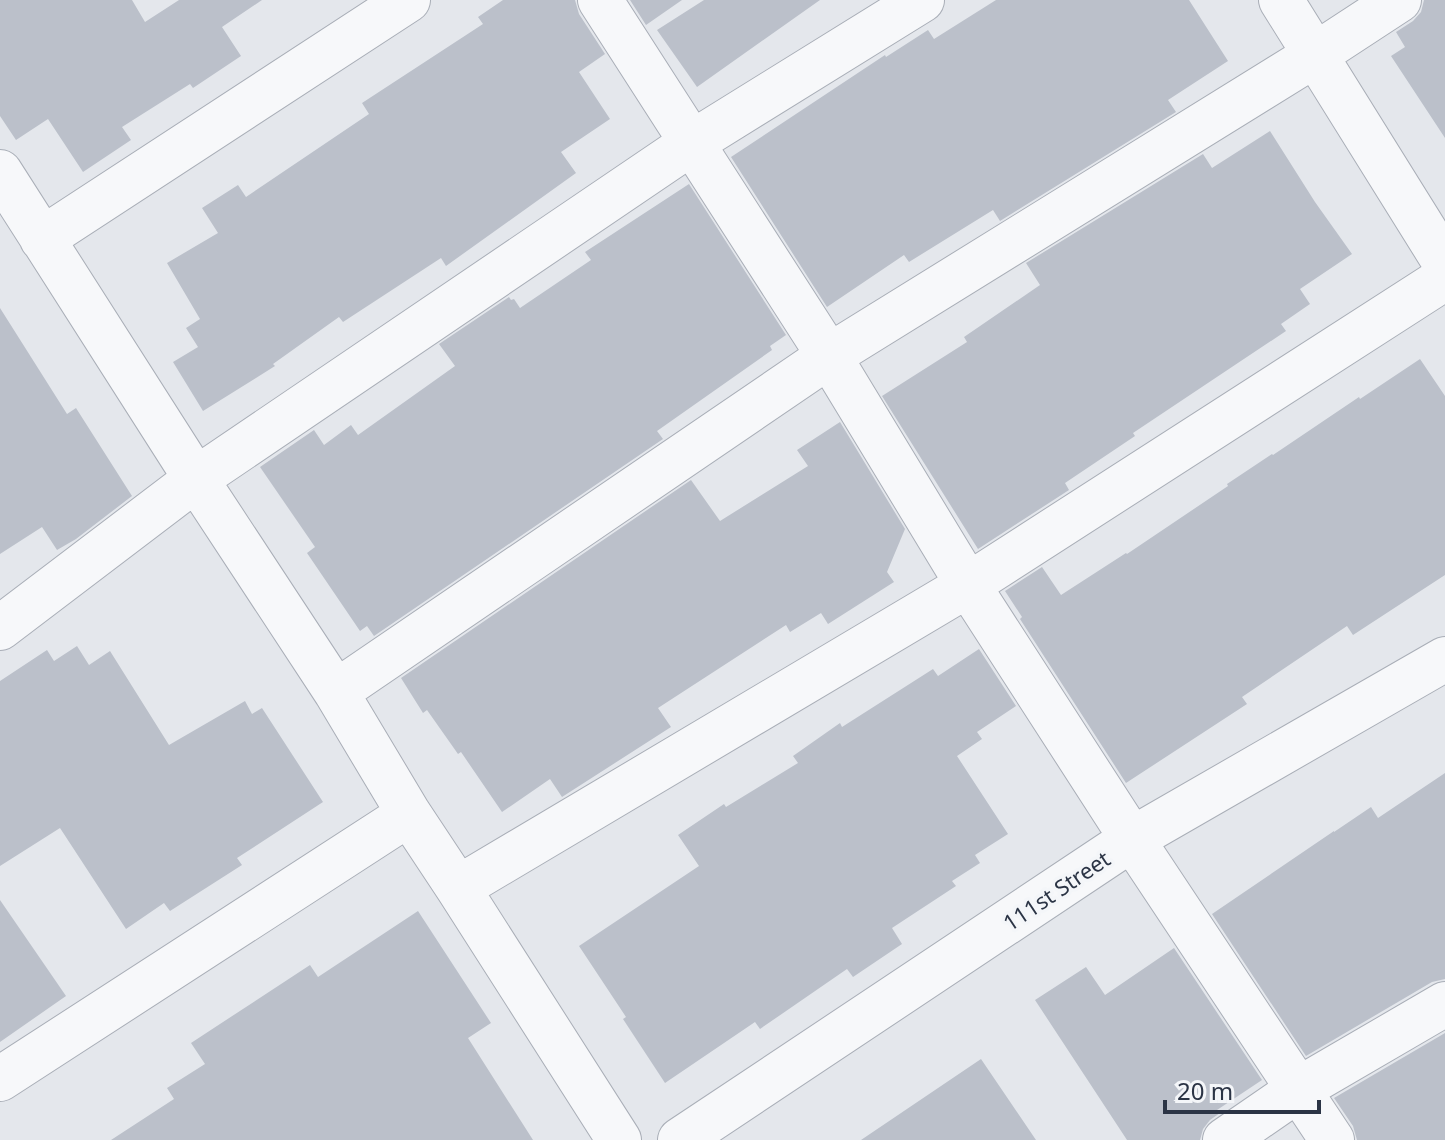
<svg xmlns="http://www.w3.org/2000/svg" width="1445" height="1140" font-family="'Noto Sans',sans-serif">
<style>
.building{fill:#bbc0ca}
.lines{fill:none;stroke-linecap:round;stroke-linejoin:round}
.street-casing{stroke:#a9aeb7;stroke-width:46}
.street{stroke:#f7f8fa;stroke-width:44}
.labels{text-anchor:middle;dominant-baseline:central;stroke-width:7;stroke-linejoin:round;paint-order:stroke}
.street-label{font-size:22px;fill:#2b3445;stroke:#f4f6f9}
</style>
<rect width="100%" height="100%" fill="#e4e7ec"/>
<!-- building -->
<path class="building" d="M 0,0 L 132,0 L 145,22 L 179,0 L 262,0 L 222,27 L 241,56 L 193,88 L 190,84 L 122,127 L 131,140 L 83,172 L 48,119 L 16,140 L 0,116 Z
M 503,0 L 575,0 L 579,14 L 605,54 L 579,72 L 610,119 L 561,152 L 576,173 L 446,266 L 441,258 L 343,322 L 339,317 L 273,364 L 275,366 L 203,411 L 173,362 L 198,347 L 186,328 L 200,319 L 167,263 L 218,233 L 202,208 L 238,185 L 246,197 L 369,114 L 362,103 L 483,24 L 478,17 Z
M 630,0 L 682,0 L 646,25 Z
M 704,0 L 820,0 L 697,87 L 657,30 Z
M 996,0 L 1189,0 L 1228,61 L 1168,100 L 1176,112 L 1000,221 L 993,210 L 909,262 L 904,255 L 827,307 L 731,157 L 885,55 L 886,57 L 928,30 L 934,39 Z
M 1424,0 L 1445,0 L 1445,138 L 1391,56 L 1405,47 L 1396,32 L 1413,21 L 1421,12 Z
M 1270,131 L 1315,202 L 1352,254 L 1300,289 L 1310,304 L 1281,324 L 1286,331 L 1133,433 L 1135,436 L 1065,483 L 1069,490 L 978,549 L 882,396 L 967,342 L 964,337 L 1040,285 L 1026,263 L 1203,154 L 1212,168 Z
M 689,184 L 786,335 L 770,346 L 772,350 L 657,431 L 663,439 L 374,636 L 367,626 L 360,631 L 307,553 L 315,547 L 260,467 L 314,430 L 324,445 L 351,425 L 358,435 L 455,366 L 439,344 L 509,297 L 511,300 L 514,299 L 520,308 L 591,260 L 585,252 Z
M 0,308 L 67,414 L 76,408 L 132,496 L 76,539 L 57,550 L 42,527 L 0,554 Z
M 1420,359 L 1445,396 L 1445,575 L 1353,635 L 1347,626 L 1242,697 L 1247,704 L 1126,783 L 1020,619 L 1022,617 L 1005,591 L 1042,567 L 1061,595 L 1126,553 L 1127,554 L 1228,486 L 1227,484 L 1272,454 L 1273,455 L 1359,397 L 1360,399 Z
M 840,422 L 905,529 L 887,572 L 894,582 L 828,624 L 821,613 L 790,632 L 786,625 L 658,708 L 671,727 L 562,797 L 550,779 L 502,812 L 461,752 L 458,754 L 427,710 L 423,713 L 401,678 L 691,480 L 720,521 L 808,466 L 797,450 Z
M 77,646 L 89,665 L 110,651 L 169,745 L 245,701 L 252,714 L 262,708 L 323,802 L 237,858 L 242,865 L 170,911 L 164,903 L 126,929 L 60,828 L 0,866 L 0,681 L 47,650 L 54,661 Z
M 979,649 L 1016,706 L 977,732 L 982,739 L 957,756 L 1008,834 L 975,855 L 980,863 L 952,881 L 956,886 L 892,928 L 902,944 L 853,977 L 847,969 L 760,1029 L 755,1022 L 665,1083 L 623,1019 L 626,1017 L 579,946 L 699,866 L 678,835 L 724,804 L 726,807 L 798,763 L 793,756 L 840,723 L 842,727 L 933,669 L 938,676 Z
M 1445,773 L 1445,979 L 1432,982 L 1306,1056 L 1212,914 L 1334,831 L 1334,832 L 1371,807 L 1378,818 Z
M 0,900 L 66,996 L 0,1042 Z
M 418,911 L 491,1023 L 468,1038 L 533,1140 L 111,1140 L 174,1099 L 167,1088 L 205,1064 L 191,1043 L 310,965 L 318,977 Z
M 1174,948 L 1262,1080 L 1217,1110 L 1220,1113 L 1210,1120 L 1203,1129 L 1200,1140 L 1127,1140 L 1035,1000 L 1086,967 L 1105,995 Z
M 1445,1033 L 1445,1140 L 1357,1140 L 1353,1126 L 1334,1098 Z
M 981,1059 L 1036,1140 L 861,1140 Z"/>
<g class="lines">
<!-- street casing -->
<g class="street-casing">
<path id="street" d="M 600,0 L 829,356 L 968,585 L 1132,839 L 1332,1140
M 1281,0 L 1445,263
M 0,172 L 196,479 L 336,692 L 409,814 L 458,888 L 619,1140
M 42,239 L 408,0
M 0,628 L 196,479 L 693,142 L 922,0
M 336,692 L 829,356 L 1315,55 L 1399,0
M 458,888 L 968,585 L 1445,278
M 0,1079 L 409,814
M 680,1140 L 1132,839 L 1445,659
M 1225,1140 L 1299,1089 L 1445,1004"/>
</g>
<!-- street -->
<use href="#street" class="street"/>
</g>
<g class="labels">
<!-- street labels -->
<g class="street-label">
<text transform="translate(1056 890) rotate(-34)">111st Street</text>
</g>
</g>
<!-- scale -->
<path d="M1165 1100v12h154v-12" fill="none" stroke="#2b3445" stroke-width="4"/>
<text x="1177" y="1100" font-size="24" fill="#2b3445" stroke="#f4f6f9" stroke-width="6" paint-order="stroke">20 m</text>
</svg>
